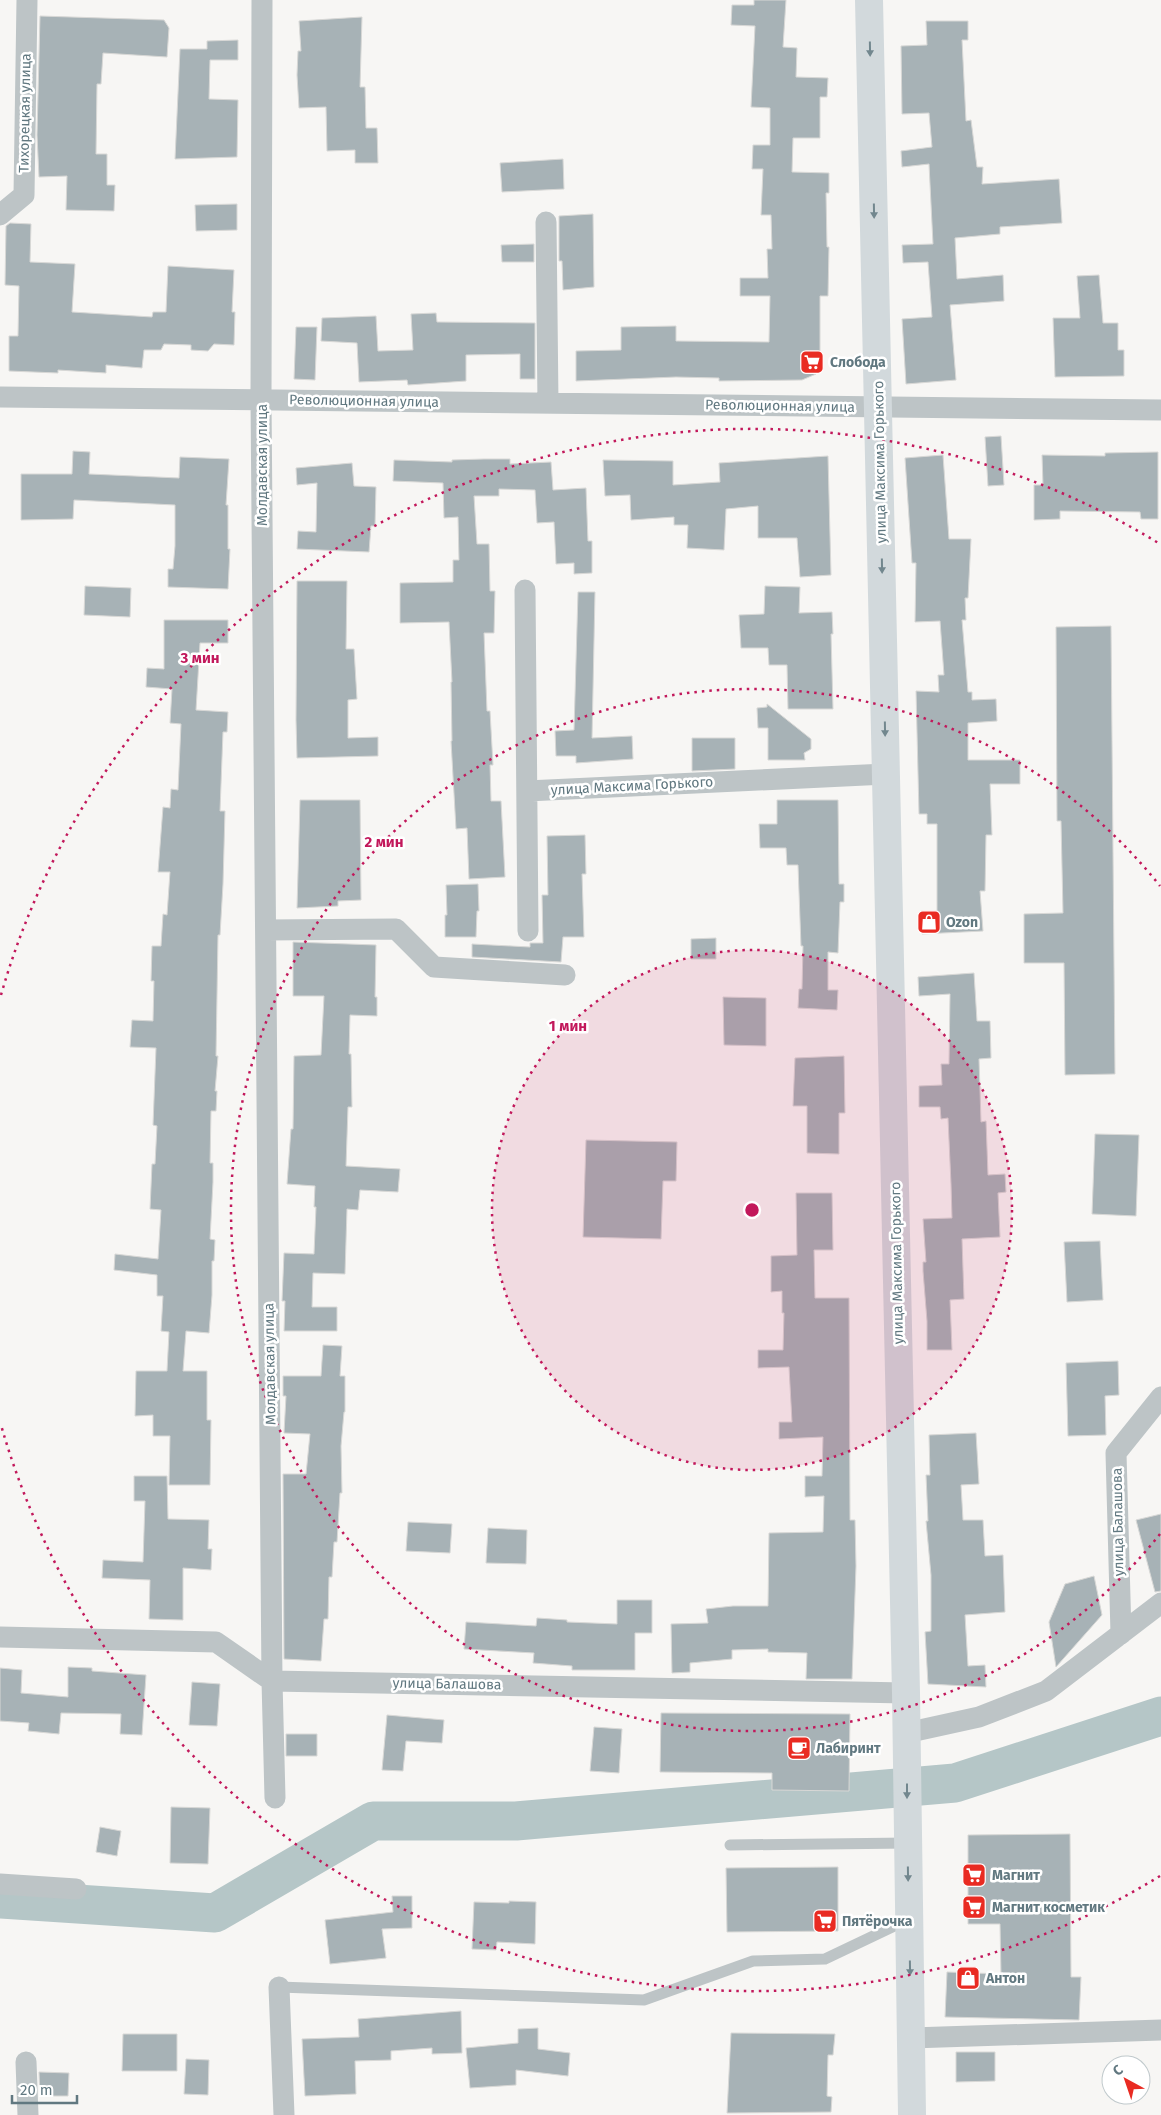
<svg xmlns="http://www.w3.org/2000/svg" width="1161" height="2115" font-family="'Fira Sans',sans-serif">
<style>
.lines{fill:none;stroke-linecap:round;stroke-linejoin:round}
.river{stroke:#b5c6c7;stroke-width:39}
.building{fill:#a7b2b6;stroke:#d8d8d6}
.lane{stroke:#bdc4c6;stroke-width:11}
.street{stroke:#bdc4c6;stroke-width:21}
.secondary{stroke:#d2d9dc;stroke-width:28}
.oneway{fill:#72878e}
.ring{fill:none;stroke:#c2185b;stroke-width:2.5;stroke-dasharray:2.5 5}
.labels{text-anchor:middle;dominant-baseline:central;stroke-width:5;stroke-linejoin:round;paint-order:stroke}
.street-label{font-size:14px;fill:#617880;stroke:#fff}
.poi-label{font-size:14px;font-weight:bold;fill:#617880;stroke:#fff;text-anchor:start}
.centre{fill:#c2185b;stroke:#fff;stroke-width:2.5}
.ring-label{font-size:15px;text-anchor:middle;font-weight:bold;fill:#c2185b;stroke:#fff;stroke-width:5;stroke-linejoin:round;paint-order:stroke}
</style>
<rect width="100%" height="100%" fill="#f7f6f4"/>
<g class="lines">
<!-- river -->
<path class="river" d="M 0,1899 L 215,1913 L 373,1821 L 516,1821 L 955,1783 L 1161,1716"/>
</g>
<!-- building -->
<path class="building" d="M 754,0 L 786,0 L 783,47 L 797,48 L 796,77 L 828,78 L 827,97 L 820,97 L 820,138 L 793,138 L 792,172 L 829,173 L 829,193 L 826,193 L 827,247 L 829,247 L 828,296 L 820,296 L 820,362 L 816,374 L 802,380 L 719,381 L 719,378 L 676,377 L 576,381 L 576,351 L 621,350 L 621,327 L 676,326 L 676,341 L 769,342 L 770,296 L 740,296 L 740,278 L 768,278 L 767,249 L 772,249 L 771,215 L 761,215 L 763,169 L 752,169 L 753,145 L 770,145 L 770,108 L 751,107 L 755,26 L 731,25 L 732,5 L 754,5 Z
M 40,16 L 164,20 L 169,28 L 167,57 L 103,53 L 101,84 L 97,84 L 96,154 L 107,154 L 107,185 L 115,185 L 114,211 L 66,210 L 67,176 L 39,177 L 37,135 Z
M 362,17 L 360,87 L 365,87 L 366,128 L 377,128 L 378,163 L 355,163 L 355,150 L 327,151 L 326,107 L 299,108 L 297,75 L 298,51 L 301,51 L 299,21 Z
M 926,21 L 968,21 L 968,40 L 962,40 L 966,121 L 971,120 L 977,167 L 983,167 L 982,184 L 1059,179 L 1062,223 L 1000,227 L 1000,234 L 955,238 L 957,279 L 1003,275 L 1004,301 L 950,305 L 956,380 L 906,384 L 902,319 L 932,317 L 928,262 L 903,263 L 902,245 L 933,244 L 929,164 L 902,167 L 901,151 L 932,147 L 929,113 L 902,114 L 901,46 L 927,45 Z
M 238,40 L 238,60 L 210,60 L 209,99 L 238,100 L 237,157 L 175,159 L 180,49 L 207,49 L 207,41 Z
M 563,159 L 564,189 L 502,192 L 500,163 Z
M 237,204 L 237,230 L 196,231 L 195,205 Z
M 593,214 L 594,287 L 563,290 L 562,261 L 559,261 L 559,216 Z
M 10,223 L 31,224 L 30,262 L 75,264 L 72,312 L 152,317 L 153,312 L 166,312 L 168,266 L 234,270 L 232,312 L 235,312 L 234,345 L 214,344 L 208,351 L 191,350 L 191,345 L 164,344 L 161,350 L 144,350 L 142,368 L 106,365 L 106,373 L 58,370 L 58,373 L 9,371 L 9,336 L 18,336 L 19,286 L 5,285 L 6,226 Z
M 534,244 L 534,262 L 502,262 L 501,245 Z
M 1099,275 L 1103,323 L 1118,323 L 1118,350 L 1124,350 L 1124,376 L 1055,377 L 1053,318 L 1080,318 L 1077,276 Z
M 436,313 L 437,322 L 535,323 L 535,379 L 520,379 L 520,354 L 466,355 L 466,381 L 408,385 L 407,380 L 359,382 L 357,343 L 321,341 L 322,318 L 376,316 L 378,351 L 413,350 L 411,314 Z
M 296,327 L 317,327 L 315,380 L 294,379 Z
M 1001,436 L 1004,485 L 988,486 L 985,437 Z
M 73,451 L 90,452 L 89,474 L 179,478 L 180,457 L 229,459 L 226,505 L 228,505 L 228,549 L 230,549 L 228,589 L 168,587 L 168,569 L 173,569 L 175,546 L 175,505 L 74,500 L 73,519 L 21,520 L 21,474 L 72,474 Z
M 1158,452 L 1158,519 L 1141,519 L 1140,512 L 1060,511 L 1060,519 L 1034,520 L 1034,485 L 1043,485 L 1042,455 L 1105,456 L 1105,453 Z
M 943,455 L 949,539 L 971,539 L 968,598 L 965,598 L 966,620 L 962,620 L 968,692 L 972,692 L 972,700 L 996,699 L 997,721 L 968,723 L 968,760 L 1020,760 L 1020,784 L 990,784 L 992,835 L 986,835 L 985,891 L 980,891 L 983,931 L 922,934 L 921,916 L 937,915 L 937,824 L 927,824 L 927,814 L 919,814 L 916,691 L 939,692 L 938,675 L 944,675 L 940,621 L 915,622 L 916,563 L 912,563 L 905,458 Z
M 828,456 L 831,575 L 800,577 L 797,538 L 758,538 L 758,506 L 726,509 L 724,550 L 687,548 L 688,525 L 674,525 L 674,517 L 631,520 L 630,495 L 605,496 L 603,460 L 673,461 L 673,485 L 720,482 L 719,463 Z
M 484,459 L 510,459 L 510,464 L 551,462 L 553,490 L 586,488 L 588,541 L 592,541 L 592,573 L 574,574 L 574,563 L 556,564 L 554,522 L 537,523 L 535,490 L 499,489 L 499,496 L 474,496 L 477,544 L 489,544 L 490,591 L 495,591 L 494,633 L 484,633 L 487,711 L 490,711 L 493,765 L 490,765 L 491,801 L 501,801 L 505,877 L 469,879 L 467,828 L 456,829 L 451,741 L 452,741 L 451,682 L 452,682 L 449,622 L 400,623 L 400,583 L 453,582 L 453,560 L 459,560 L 458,517 L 444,518 L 443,483 L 393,481 L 394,460 L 452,462 L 452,460 Z
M 352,463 L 354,486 L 376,487 L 375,526 L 371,526 L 369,552 L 297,549 L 298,531 L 316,532 L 317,483 L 297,485 L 296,468 Z
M 297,581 L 347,581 L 346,649 L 354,649 L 357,699 L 348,700 L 348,738 L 378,737 L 378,756 L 297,758 L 296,720 Z
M 85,586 L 131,588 L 130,617 L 84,615 Z
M 765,586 L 800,587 L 799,613 L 832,612 L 833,634 L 831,634 L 833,709 L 788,709 L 787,665 L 769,665 L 768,648 L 741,648 L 739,615 L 764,614 Z
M 578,592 L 595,592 L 592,738 L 632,736 L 633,759 L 576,763 L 576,756 L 556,756 L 555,731 L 574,730 Z
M 164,620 L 228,620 L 228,643 L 200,643 L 196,710 L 228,712 L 227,732 L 223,732 L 220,811 L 225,811 L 223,884 L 220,935 L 218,935 L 216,1056 L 218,1056 L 215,1091 L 217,1091 L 216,1111 L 211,1111 L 210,1163 L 213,1163 L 213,1182 L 210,1239 L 215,1240 L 214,1261 L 212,1261 L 212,1295 L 209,1333 L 186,1331 L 183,1371 L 207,1371 L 207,1420 L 211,1420 L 210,1485 L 169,1485 L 170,1436 L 153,1436 L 153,1415 L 135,1416 L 136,1371 L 167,1371 L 169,1332 L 161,1331 L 163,1296 L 157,1296 L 157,1275 L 114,1270 L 115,1254 L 158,1259 L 161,1210 L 150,1209 L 152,1164 L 155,1164 L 157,1126 L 153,1125 L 156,1048 L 130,1047 L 132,1020 L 153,1021 L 154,981 L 151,981 L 152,946 L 161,946 L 163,914 L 167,915 L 170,872 L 158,872 L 163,807 L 170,808 L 171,789 L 178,790 L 181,724 L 170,723 L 172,689 L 146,687 L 147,668 L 164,669 Z
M 1111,626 L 1115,1074 L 1065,1075 L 1064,963 L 1024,963 L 1024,914 L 1063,913 L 1061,821 L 1057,821 L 1056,627 Z
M 767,704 L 811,739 L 811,749 L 804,753 L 805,760 L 768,760 L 768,728 L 758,728 L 757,708 L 767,707 Z
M 692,738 L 735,738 L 735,769 L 692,771 Z
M 300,800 L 360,800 L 361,900 L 338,901 L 338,906 L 297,908 Z
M 777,800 L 838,800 L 839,884 L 844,884 L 844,902 L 840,902 L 838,953 L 828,952 L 828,990 L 838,990 L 837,1010 L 798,1008 L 799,989 L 802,989 L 803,946 L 801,946 L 798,865 L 787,865 L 786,848 L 760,848 L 759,824 L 777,824 Z
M 585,835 L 586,874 L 582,874 L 584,937 L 563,937 L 561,962 L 472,957 L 472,944 L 530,947 L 530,943 L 543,943 L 542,895 L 548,895 L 547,836 Z
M 478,884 L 479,911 L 477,911 L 476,937 L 445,937 L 445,915 L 447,915 L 446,885 Z
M 716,938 L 716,959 L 691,959 L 691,939 Z
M 293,942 L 376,945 L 375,997 L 377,997 L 377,1016 L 350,1015 L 349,1054 L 351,1054 L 352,1107 L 348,1107 L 346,1166 L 400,1169 L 398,1192 L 360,1190 L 358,1210 L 347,1209 L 345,1274 L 313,1273 L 312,1307 L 337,1307 L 337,1331 L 284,1331 L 285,1301 L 282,1301 L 284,1253 L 314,1254 L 316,1207 L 314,1207 L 315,1186 L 287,1184 L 291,1129 L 293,1129 L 294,1056 L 321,1055 L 324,996 L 293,996 Z
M 974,973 L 977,1021 L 990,1021 L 991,1058 L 979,1059 L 981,1122 L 986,1121 L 988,1175 L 1005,1174 L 1006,1192 L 998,1193 L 1000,1237 L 962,1239 L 964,1299 L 950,1300 L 952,1350 L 927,1350 L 927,1321 L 923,1271 L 923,1262 L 926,1262 L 923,1219 L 952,1218 L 951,1184 L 948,1118 L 941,1119 L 940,1107 L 919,1107 L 919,1086 L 942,1085 L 941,1064 L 949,1064 L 950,994 L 919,996 L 918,977 Z
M 723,997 L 766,998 L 766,1046 L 724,1045 Z
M 844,1056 L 845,1113 L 839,1113 L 839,1154 L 807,1153 L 807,1106 L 793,1106 L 795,1058 Z
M 1095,1134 L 1139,1135 L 1136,1216 L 1092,1214 Z
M 586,1140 L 677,1142 L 676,1181 L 663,1181 L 661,1239 L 583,1237 Z
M 796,1193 L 832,1193 L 833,1250 L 814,1250 L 815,1298 L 849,1298 L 850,1520 L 855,1520 L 856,1566 L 852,1679 L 806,1679 L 807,1653 L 768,1652 L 768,1649 L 732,1650 L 732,1659 L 690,1663 L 690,1672 L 672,1673 L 671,1624 L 708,1623 L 706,1609 L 733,1606 L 768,1606 L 769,1533 L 823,1532 L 824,1496 L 805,1497 L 805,1476 L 822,1476 L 823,1437 L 779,1439 L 779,1422 L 792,1422 L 789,1367 L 758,1368 L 758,1350 L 783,1350 L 784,1313 L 782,1313 L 782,1291 L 771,1292 L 771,1256 L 797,1255 Z
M 1100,1241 L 1103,1300 L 1067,1302 L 1064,1242 Z
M 323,1345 L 342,1346 L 340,1376 L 345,1376 L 345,1412 L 344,1412 L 341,1446 L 342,1493 L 340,1493 L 337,1542 L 334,1542 L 332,1577 L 329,1577 L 328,1619 L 324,1619 L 321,1661 L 284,1659 L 283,1474 L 306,1474 L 310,1434 L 284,1433 L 286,1396 L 283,1396 L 283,1376 L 321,1376 Z
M 1118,1361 L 1119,1395 L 1105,1396 L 1106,1435 L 1068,1436 L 1066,1363 Z
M 976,1433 L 979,1484 L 961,1485 L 963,1520 L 983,1520 L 985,1556 L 1003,1555 L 1005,1612 L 965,1615 L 968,1666 L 985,1665 L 986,1687 L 928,1684 L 925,1632 L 931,1631 L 931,1575 L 926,1521 L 928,1521 L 926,1475 L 930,1475 L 929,1435 Z
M 134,1476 L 167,1476 L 168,1519 L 209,1520 L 208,1549 L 212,1549 L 211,1570 L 183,1568 L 183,1620 L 149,1619 L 150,1580 L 102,1578 L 103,1560 L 143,1562 L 145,1501 L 134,1501 Z
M 1161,1514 L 1161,1591 L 1155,1592 L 1136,1520 Z
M 408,1522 L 452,1524 L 450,1553 L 406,1551 Z
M 488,1528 L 527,1530 L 526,1564 L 486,1563 Z
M 1094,1576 L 1102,1615 L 1056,1667 L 1049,1622 L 1065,1584 Z
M 617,1600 L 652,1600 L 652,1633 L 635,1633 L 635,1670 L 572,1670 L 572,1666 L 533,1663 L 534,1653 L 464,1649 L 466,1622 L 536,1626 L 537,1618 L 567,1620 L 567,1622 L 617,1624 Z
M 68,1667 L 92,1668 L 92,1671 L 146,1675 L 142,1735 L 120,1734 L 121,1714 L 61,1713 L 59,1734 L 28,1731 L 29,1723 L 0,1721 L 0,1668 L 22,1670 L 21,1693 L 68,1697 Z
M 192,1682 L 220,1684 L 217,1726 L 189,1725 Z
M 661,1713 L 850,1714 L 849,1791 L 772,1790 L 772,1773 L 660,1772 Z
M 387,1715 L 444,1720 L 442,1743 L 406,1741 L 403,1771 L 382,1770 Z
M 594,1727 L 622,1729 L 619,1773 L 590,1771 Z
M 286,1734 L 317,1734 L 317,1756 L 286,1756 Z
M 171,1807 L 210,1808 L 208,1864 L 170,1863 Z
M 100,1827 L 121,1831 L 117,1856 L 96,1852 Z
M 1070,1834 L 1071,1977 L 1081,1977 L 1079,2020 L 945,2017 L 947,1972 L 1001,1974 L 1000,1924 L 968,1924 L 968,1835 Z
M 838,1867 L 838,1931 L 727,1932 L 726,1868 Z
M 392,1896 L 412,1896 L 412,1928 L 382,1929 L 386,1958 L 330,1964 L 325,1920 L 393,1912 Z
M 509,1901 L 536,1902 L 535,1944 L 497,1942 L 496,1950 L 472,1949 L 474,1902 L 509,1903 Z
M 461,2011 L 462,2053 L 432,2054 L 432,2048 L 391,2051 L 391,2060 L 355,2061 L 356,2094 L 305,2096 L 302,2039 L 359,2037 L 358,2019 Z
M 538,2028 L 538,2049 L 570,2053 L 568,2076 L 516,2070 L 516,2085 L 470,2088 L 466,2048 L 518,2043 L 518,2029 Z
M 731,2033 L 835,2034 L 833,2055 L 828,2055 L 827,2096 L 832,2097 L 831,2112 L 727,2113 Z
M 123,2034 L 177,2034 L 177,2071 L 122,2071 Z
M 956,2052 L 995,2052 L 995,2081 L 956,2082 Z
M 186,2059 L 209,2060 L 208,2095 L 184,2094 Z
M 39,2072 L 69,2073 L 68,2096 L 40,2096 Z"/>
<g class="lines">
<!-- lane -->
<path class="lane" d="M 730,1845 L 908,1843
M 279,1987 L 644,2000 L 753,1961 L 825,1959 L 909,1919"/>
<!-- street -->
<path class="street" d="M 262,0 L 261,400 L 272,1681 L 275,1798
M 0,215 L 24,195 L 27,0
M 546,222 L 548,403
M 0,397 L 1161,410
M 525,590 L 528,931
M 527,791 L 886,774
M 266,930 L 396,929 L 434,967 L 565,975
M 1121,1634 L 1116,1453 L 1161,1397
M 0,1637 L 216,1642 L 272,1681 L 906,1693
M 906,1733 L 979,1717 L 1046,1691 L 1161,1603
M 0,1884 L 76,1889
M 279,1987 L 284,2115
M 911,2038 L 1161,2030
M 26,2062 L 28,2115"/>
<!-- secondary -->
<path class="secondary" d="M 869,0 L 906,1693 L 912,2115"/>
</g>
<!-- one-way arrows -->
<defs><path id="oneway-solid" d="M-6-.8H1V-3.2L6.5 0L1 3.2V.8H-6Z" transform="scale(1.25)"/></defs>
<g class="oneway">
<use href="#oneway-solid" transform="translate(870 49) rotate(89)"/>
<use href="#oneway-solid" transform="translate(874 211) rotate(89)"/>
<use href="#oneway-solid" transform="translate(882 566) rotate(89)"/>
<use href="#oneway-solid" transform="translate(885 729) rotate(89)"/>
<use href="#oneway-solid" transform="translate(907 1791) rotate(90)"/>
<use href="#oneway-solid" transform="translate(908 1874) rotate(89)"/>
<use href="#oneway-solid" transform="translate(910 1968) rotate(89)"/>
</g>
<!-- distance rings -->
<circle cx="752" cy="1210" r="260" fill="#c2185b" fill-opacity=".12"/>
<g class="ring">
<circle cx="752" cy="1210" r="260"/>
<path d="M1160 1534A521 521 0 1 1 1160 886"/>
<path d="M1160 1876A781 781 0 0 1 1 1425M1 995A781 781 0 0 1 1160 544"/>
</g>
<!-- icons -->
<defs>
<g id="supermarket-square" transform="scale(1.25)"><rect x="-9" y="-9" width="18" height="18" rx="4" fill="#e92b22" stroke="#fff"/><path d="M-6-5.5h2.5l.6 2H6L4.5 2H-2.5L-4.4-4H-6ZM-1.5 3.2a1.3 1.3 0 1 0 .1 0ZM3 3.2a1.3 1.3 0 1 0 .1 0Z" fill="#fff"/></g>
<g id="shop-square" transform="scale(1.25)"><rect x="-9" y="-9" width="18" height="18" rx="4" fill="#e92b22" stroke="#fff"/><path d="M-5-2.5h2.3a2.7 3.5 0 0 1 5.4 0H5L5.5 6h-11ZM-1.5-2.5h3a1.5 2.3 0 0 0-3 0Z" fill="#fff"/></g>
<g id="cafe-square" transform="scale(1.25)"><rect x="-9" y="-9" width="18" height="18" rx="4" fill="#e92b22" stroke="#fff"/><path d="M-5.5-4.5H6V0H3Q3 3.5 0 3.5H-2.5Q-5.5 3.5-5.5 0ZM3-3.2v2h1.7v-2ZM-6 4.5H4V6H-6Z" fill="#fff"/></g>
</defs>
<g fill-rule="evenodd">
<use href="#supermarket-square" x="812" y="362"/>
<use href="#shop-square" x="929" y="922"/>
<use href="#cafe-square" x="799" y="1748"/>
<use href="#supermarket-square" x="974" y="1875"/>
<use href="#supermarket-square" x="974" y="1907"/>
<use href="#supermarket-square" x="825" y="1921"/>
<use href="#shop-square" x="968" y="1978"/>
</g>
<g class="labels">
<!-- street labels -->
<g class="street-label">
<text transform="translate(25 113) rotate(-89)">Тихорецкая улица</text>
<text transform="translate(364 401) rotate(1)">Революционная улица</text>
<text transform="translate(780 406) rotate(1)">Революционная улица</text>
<text transform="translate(880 462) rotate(-91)">улица Максима Горького</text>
<text transform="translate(262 465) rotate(-90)">Молдавская улица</text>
<text transform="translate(632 786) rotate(-3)">улица Максима Горького</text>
<text transform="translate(897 1263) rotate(-91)">улица Максима Горького</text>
<text transform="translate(270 1364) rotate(-91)">Молдавская улица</text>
<text transform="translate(1118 1522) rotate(-91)">улица Балашова</text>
<text transform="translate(447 1684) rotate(1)">улица Балашова</text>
</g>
<!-- poi labels -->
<g class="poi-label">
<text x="830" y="362">Слобода</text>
<text x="946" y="922">Ozon</text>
<text x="816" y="1748">Лабиринт</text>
<text x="992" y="1875">Магнит</text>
<text x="992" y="1907">Магнит косметик</text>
<text x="842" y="1921">Пятёрочка</text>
<text x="986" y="1978">Антон</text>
</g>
</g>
<circle cx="752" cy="1210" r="8" class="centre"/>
<g class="ring-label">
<text x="200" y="663">3 мин</text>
<text x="384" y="847">2 мин</text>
<text x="568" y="1031">1 мин</text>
</g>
<!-- north arrow -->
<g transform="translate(1126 2080) rotate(320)"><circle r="24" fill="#ffffff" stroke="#c0c9cc"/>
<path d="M0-4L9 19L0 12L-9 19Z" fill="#e92b22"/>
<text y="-8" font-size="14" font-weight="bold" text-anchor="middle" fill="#617880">С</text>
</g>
<!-- scale -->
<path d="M12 2095v8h65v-8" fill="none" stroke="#617880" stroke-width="2.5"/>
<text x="20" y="2095" font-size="15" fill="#617880" stroke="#ffffff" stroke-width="4" paint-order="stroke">20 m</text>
</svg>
